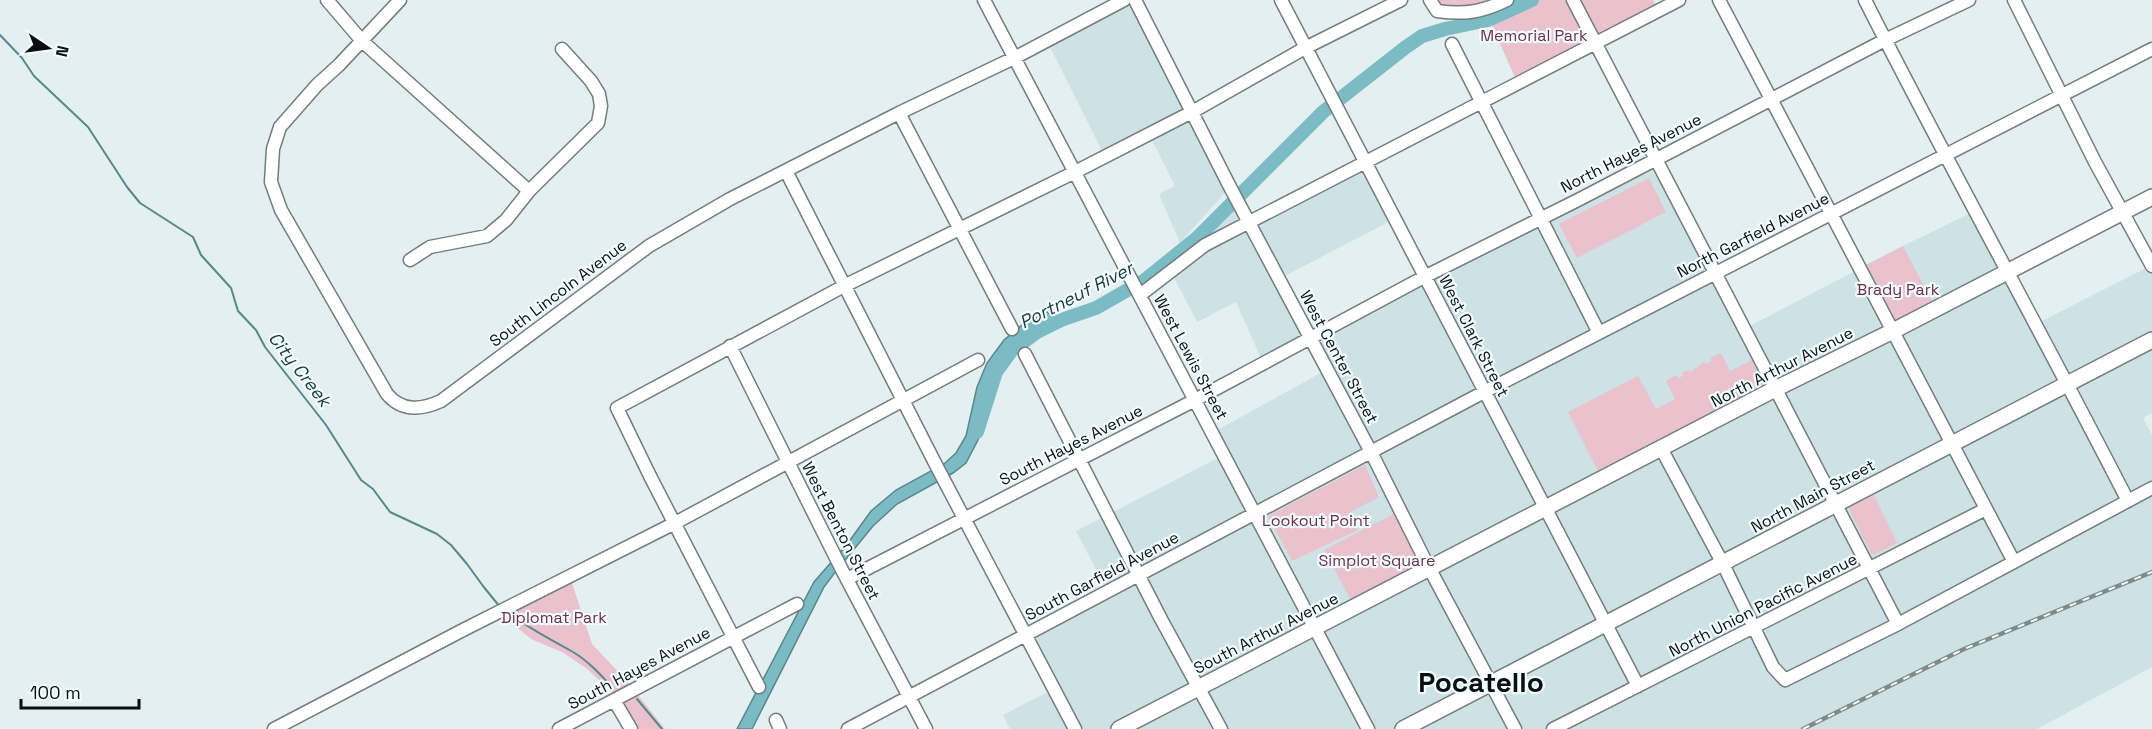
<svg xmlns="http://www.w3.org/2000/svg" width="2152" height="729" font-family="'Space Grotesk',sans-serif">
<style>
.built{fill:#cee2e5}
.green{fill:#e9c2cd}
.water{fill:#7bbbc3;stroke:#59878d;stroke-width:1.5}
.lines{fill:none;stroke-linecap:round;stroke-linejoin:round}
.stream{stroke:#59878d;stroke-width:2}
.river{stroke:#7bbbc3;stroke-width:14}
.minor-casing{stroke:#737d7e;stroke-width:15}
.major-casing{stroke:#737d7e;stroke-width:18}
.minor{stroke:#fff;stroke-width:12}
.major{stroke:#fff;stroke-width:15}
.rail-casing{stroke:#818a8a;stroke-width:4.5}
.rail{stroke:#f1fcfe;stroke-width:2;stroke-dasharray:7;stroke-linecap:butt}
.labels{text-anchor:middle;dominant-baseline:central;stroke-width:4.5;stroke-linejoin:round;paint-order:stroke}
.park-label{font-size:16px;fill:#6f2e46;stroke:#f1fcfe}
.street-label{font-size:16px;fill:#0b0f0f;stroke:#f1fcfe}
.water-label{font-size:18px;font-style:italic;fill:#18393d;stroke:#f1fcfe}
.town-label{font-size:28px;font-weight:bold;fill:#0b0f0f;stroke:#f1fcfe}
</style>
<rect width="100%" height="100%" fill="#e3eff0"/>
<!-- built -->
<path class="built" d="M 1124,0 L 1135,0 L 1230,187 L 1180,243 L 1159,194 L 1175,186 L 1149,134 L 1105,157 L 1047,41 Z
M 1656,160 L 1744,329 L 1903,246 L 1975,211 L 2036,324 L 2152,265 L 2152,413 L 2143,418 L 2152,435 L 2152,667 L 2037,729 L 1010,729 L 1003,715 L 1054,689 L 1025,635 L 1107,591 L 1076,531 L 1224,455 L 1212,433 L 1326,370 L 1309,338 L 1263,363 L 1236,302 L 1197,322 L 1168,266 L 1240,205 L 1249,222 L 1365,163 L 1394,219 L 1279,279 L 1309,338 Z"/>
<!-- green -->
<path class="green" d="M 1430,0 L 1653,0 L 1658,10 L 1517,82 L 1485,10 L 1453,13 Z
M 1649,178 L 1666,212 L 1577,258 L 1559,224 Z
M 1903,246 L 1936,309 L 1893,331 L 1860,268 Z
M 1721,353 L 1730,371 L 1752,360 L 1764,385 L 1598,471 L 1568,412 L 1638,376 L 1656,409 L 1675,399 L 1666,381 L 1676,375 L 1678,378 L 1683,376 L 1682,373 L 1688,370 L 1690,372 L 1704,362 L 1706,364 L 1712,361 L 1710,358 Z
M 1365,465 L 1379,497 L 1350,512 L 1358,530 L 1292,561 L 1268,516 Z
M 1874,495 L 1897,543 L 1876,554 L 1871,554 L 1848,507 Z
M 1399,511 L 1429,569 L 1355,608 L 1324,550 Z
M 570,577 L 592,644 L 627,681 L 665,729 L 631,729 L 617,697 L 586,668 L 562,652 L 531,639 L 498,612 Z"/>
<!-- water -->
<path class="water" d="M 1047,312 L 1060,322 L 1020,338 L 995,366 L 983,395 L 982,426 L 978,440 L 966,463 L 953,473 L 897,504 L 873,526 L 833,575 L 824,587 L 752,729 L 737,729 L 814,582 L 848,543 L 871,511 L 896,490 L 944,464 L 956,453 L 966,436 L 977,387 L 987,363 L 1004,340 L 1022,325 Z"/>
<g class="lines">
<!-- stream -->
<path class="stream" d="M 0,35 L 22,58 L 34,76 L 88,127 L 127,187 L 140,203 L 193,237 L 201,255 L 231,288 L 238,311 L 256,330 L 265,347 L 326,425 L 361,480 L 373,489 L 390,512 L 437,534 L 451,545 L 467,564 L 483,586 L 500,607
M 507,612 C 528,628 550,639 573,652 C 588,661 600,674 612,687
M 637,699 L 662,729"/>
<!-- river -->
<path class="river" d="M 977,432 L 996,372 L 1012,350 L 1037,332 L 1061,320 L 1096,308 L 1145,280 L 1197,238 L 1323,112 L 1406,47 L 1422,36 L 1445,29 L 1488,20 L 1532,0"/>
<!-- minor casing -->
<g class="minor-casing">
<path id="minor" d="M 327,0 L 362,41 L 529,191
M 400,0 L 339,65 L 317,85 L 280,127 L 273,149 L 271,182 L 281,210 L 387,394 C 402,412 421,410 441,401 L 649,246 L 730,199 L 899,113 L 1014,58 L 1124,0
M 984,0 L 1368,729
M 1135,0 L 1230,187 L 1371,452 L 1425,560 L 1515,729
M 1281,0 L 1638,686
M 1430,0 L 1437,11 C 1465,15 1482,12 1507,0
M 1573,0 L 1898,624
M 1719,0 L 2014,562
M 1865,0 C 1950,168 2042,333 2128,501
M 2014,0 L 2095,162 L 2152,266
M 1452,44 L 1599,333
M 899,113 L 1012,329
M 786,171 L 936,465 L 1075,729
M 410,260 L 430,247 L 487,236 L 506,220 L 529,191 L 598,123 L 601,106 L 599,94 L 591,81 L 562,49
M 1140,295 L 1205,245 L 1679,0
M 730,346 L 842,570 L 926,729
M 1025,354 L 1161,619 L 1221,729
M 1662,450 L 1723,564 L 1773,667 L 1785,680 L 1898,624 L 2152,488
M 847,579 L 1195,400 L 1424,277 L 1578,200 L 1885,40 L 1969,0
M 759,687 L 650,476 L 617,408 L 844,286 L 1075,172 L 1192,112 L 1305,48 L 1401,0
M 614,700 L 631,729
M 776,720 L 780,729
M 274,729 L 463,630 L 675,523 L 978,360
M 559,729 L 797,604
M 848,729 L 1484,392 L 2152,49
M 1553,729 L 1986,509"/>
</g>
<!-- major casing -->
<g class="major-casing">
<path id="major" d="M 1119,729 L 1775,389 L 1893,331 L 2152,197
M 1403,729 L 2152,340"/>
</g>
<!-- minor -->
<use href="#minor" class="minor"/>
<!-- major -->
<use href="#major" class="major"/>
<!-- rail casing -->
<g class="rail-casing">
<path id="rail" d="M 1803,729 L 1964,649 L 2152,572"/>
</g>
<!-- rail -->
<use href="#rail" class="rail"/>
</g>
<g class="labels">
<!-- park labels -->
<g class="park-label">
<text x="1534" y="35">Memorial Park</text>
<text x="1898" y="289">Brady Park</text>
<text x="1316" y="520">Lookout Point</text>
<text x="1377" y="560">Simplot Square</text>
<text x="554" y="617">Diplomat Park</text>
</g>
<!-- street labels -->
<g class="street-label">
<text transform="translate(1631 153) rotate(-27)">North Hayes Avenue</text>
<text transform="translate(1753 235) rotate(-27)">North Garfield Avenue</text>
<text transform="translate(558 293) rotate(-37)">South Lincoln Avenue</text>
<text transform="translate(1474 336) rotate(63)">West Clark Street</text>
<text transform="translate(1191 357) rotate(62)">West Lewis Street</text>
<text transform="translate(1339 357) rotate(62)">West Center Street</text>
<text transform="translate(1782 367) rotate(-27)">North Arthur Avenue</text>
<text transform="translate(1071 445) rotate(-27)">South Hayes Avenue</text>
<text transform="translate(1813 496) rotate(-28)">North Main Street</text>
<text transform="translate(841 531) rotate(63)">West Benton Street</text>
<text transform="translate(1102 576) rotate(-28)">South Garfield Avenue</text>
<text transform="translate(1763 605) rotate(-27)">North Union Pacific Avenue</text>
<text transform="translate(1266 633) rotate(-27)">South Arthur Avenue</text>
<text transform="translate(639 668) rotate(-28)">South Hayes Avenue</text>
</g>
<!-- water labels -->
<g class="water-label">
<text transform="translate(1076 295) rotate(-27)">Portneuf River</text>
<text transform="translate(300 369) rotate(52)">City Creek</text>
</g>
<!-- town labels -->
<g class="town-label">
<text x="1481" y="682">Pocatello</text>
</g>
</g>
<!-- north arrow -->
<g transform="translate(48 48) rotate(103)" stroke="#f1fcfe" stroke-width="4.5" paint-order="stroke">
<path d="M0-4.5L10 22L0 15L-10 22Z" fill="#0b0f0f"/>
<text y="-9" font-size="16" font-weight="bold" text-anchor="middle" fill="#0b0f0f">N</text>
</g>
<!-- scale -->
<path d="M21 699v9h118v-9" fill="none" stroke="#0b0f0f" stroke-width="3"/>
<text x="30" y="699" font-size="18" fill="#0b0f0f" stroke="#f1fcfe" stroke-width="4.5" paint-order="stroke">100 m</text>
</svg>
